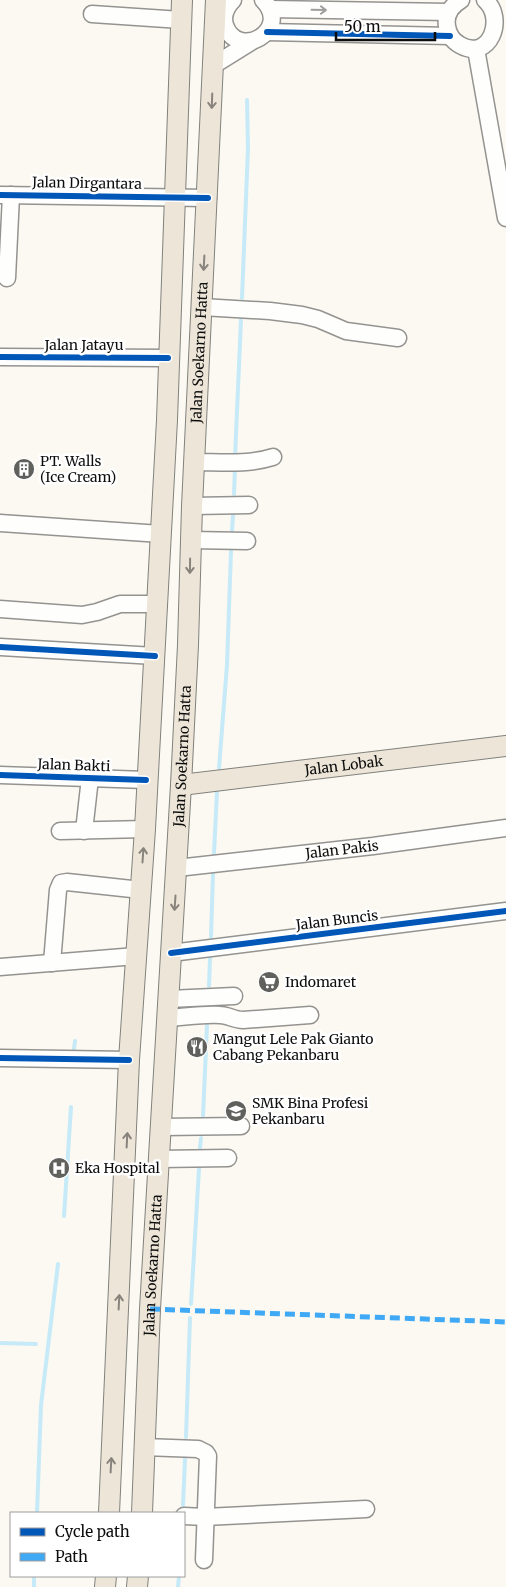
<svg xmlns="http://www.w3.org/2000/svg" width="506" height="1587" font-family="Merriweather,serif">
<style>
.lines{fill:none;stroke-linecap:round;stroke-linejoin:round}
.stream{stroke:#c6eaf7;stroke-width:4}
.minor-casing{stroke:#949390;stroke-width:19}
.major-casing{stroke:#81817d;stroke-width:22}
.minor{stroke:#fefefd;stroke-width:16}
.major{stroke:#ede6d8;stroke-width:20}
.quiet{stroke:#3fa9f5;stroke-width:5;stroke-dasharray:10 5;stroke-linecap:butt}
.cycleway-casing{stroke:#fff;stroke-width:9}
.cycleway{stroke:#0057b8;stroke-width:6}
.oneway{stroke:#9e9e9d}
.oneway2{stroke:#88847d}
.labels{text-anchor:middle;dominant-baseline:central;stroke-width:5;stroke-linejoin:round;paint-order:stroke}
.street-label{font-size:14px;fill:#0d0d0d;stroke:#fff}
.poi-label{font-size:14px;fill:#0d0d0d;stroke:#fff;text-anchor:start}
</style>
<rect width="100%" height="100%" fill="#fbf9f2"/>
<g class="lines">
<!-- stream -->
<path class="stream" d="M 242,298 L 248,148 L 247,100
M 235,457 L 241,320
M 234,494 L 235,467
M 232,530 L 233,516
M 219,768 L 227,665 L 231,551
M 214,853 L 217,792
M 211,937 L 213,874
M 209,986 L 210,959
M 74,1049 L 75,1041
M 203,1116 L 207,1026
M 200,1148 L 201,1138
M 64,1216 L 71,1107
M 191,1304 L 199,1169
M 0,1343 L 36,1344
M 186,1437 L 190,1318
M 183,1505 L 185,1459
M 37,1513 L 41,1405 L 58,1264
M 34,1587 L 34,1576
M 178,1587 L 179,1576"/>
<!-- minor casing -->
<g class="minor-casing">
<g id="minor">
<path d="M 233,0 C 226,7 222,15 225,25 C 237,61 293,31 263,0"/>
<path d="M 461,0 C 451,6 445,15 447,26 C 448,34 453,41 460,45 C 490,62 506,18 485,0"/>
<path d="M 270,9 L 449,12"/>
<path d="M 92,14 L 181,20"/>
<path d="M 267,32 L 450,36"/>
<path d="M 476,49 L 506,218"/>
<path d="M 214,65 L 251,42"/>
<path d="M 0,195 L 208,198"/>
<path d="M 7,278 L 11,195"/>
<path d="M 202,307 L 270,311 L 302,315 L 318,319 L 346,331 L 398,338"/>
<path d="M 0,357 L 168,358"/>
<path d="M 194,462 C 220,462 248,465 273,457"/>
<path d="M 192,506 L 249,505"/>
<path d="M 0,523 L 161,534"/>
<path d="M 191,540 L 247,541"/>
<path d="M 0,609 L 82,615 L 97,612 L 120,604 L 157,604"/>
<path d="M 0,647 L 155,656"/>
<path d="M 0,775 L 146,780"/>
<path d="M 60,831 L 145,829"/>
<path d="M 84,831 L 90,778"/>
<path id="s1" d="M 177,868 L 373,846 L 506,828"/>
<path d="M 171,953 L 506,911"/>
<path d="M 52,963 L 58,890 L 61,883 L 67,882 L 141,890"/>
<path d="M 0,967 L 136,956"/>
<path d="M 169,999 L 234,996"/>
<path d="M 168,1018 C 185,1017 203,1014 220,1015 C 228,1015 234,1020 243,1020 L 310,1015"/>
<path d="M 0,1058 L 129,1060"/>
<path d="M 161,1127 L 241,1126"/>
<path d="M 159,1159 L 228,1158"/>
<path d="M 144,1447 L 198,1449 L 206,1453 L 208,1456 L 204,1560"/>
<path d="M 184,1516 L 205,1517 L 366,1509"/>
</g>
</g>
<!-- major casing -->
<g class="major-casing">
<g id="major">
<path id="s2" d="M 181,785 L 506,746"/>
<path d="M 109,1513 L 129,1060 L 145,829 L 167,420 L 182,0"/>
<path id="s3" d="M 142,1513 L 150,1309 L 181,785 L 188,645 L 192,506 L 216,0"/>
<path d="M 105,1587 L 106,1576"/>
<path d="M 137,1587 L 138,1576"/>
</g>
</g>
<!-- minor -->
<use href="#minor" class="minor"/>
<!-- major -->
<use href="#major" class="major"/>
<!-- quiet -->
<path class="quiet" d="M 150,1309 L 506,1322"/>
<!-- cycleway casing -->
<g class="cycleway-casing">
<path id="cycleway" d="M 267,32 L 450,36
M 0,195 L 208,198
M 0,357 L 168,358
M 0,647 L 155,656
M 0,775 L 146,780
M 171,953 L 506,911
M 0,1058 L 129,1060"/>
</g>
<!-- cycleway -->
<use href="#cycleway" class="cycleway"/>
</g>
<!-- one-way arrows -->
<defs><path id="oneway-shaft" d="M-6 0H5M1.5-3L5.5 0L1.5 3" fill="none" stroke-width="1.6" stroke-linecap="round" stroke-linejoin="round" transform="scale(1.25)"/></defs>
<use class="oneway" href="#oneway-shaft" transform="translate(319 10) rotate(1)"/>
<g class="oneway2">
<use href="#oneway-shaft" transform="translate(212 101) rotate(92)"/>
<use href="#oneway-shaft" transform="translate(204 263) rotate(93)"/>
<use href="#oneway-shaft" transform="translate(190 566) rotate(91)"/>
<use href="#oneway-shaft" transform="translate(143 855) rotate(-86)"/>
<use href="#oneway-shaft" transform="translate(175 903) rotate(94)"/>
<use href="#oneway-shaft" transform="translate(127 1140) rotate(-87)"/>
<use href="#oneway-shaft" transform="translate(119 1302) rotate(-87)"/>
<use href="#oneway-shaft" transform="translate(111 1465) rotate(-87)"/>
</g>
<!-- icons -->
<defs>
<g id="building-disc" transform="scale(1.125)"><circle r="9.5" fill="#60605d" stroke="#fff"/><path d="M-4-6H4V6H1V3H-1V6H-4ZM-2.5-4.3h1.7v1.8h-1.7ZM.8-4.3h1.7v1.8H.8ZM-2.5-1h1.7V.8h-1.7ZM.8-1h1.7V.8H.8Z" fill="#fff"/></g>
<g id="supermarket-disc" transform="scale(1.125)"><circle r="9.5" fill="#60605d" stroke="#fff"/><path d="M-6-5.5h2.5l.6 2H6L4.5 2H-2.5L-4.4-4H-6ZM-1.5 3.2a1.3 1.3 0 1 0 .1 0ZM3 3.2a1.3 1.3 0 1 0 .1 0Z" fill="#fff"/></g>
<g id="restaurant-disc" transform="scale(1.125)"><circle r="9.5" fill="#60605d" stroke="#fff"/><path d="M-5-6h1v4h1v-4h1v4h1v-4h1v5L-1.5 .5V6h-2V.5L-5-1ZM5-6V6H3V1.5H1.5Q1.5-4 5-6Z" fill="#fff"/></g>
<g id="school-disc" transform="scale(1.125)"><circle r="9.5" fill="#60605d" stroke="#fff"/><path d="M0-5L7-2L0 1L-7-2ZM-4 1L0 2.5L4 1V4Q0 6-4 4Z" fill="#fff"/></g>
<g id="hospital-disc" transform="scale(1.125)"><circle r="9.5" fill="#60605d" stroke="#fff"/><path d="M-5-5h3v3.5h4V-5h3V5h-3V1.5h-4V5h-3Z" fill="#fff"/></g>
</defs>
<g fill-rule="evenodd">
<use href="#building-disc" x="24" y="469"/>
<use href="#supermarket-disc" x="269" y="982"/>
<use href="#restaurant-disc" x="197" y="1047"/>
<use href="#school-disc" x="236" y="1111"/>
<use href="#hospital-disc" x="59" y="1168"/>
</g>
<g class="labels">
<!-- street labels -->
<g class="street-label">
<text transform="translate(87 183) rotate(1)">Jalan Dirgantara</text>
<text x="84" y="345">Jalan Jatayu</text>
<text stroke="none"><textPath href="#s3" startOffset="1162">Jalan Soekarno Hatta</textPath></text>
<text stroke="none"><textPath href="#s3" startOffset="758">Jalan Soekarno Hatta</textPath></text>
<text transform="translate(74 765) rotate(2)">Jalan Bakti</text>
<text stroke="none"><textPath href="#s2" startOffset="164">Jalan Lobak</textPath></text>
<text stroke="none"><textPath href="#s1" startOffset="166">Jalan Pakis</textPath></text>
<text transform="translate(337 920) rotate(-7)">Jalan Buncis</text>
<text stroke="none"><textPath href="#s3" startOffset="248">Jalan Soekarno Hatta</textPath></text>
</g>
<!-- poi labels -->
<g class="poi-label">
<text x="40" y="461">PT. Walls<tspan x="40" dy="16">(Ice Cream)</tspan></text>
<text x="285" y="982">Indomaret</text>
<text x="213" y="1039">Mangut Lele Pak Gianto<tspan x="213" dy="16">Cabang Pekanbaru</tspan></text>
<text x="252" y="1103">SMK Bina Profesi<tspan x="252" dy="16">Pekanbaru</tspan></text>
<text x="75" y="1168">Eka Hospital</text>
</g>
</g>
<!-- legend -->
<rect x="10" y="1512" width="175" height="65" fill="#ffffff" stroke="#9e9e9e"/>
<rect x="20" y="1528" width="25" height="8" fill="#0057b8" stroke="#9e9e9e"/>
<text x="55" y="1537" font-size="15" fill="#0d0d0d">Cycle path</text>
<rect x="20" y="1553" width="25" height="8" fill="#3fa9f5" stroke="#9e9e9e"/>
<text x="55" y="1562" font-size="15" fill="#0d0d0d">Path</text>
<!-- scale -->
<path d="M336 32v8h99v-8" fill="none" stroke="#0d0d0d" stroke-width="2.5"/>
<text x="344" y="32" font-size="15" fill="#0d0d0d" stroke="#ffffff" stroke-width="4" paint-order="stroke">50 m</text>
</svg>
